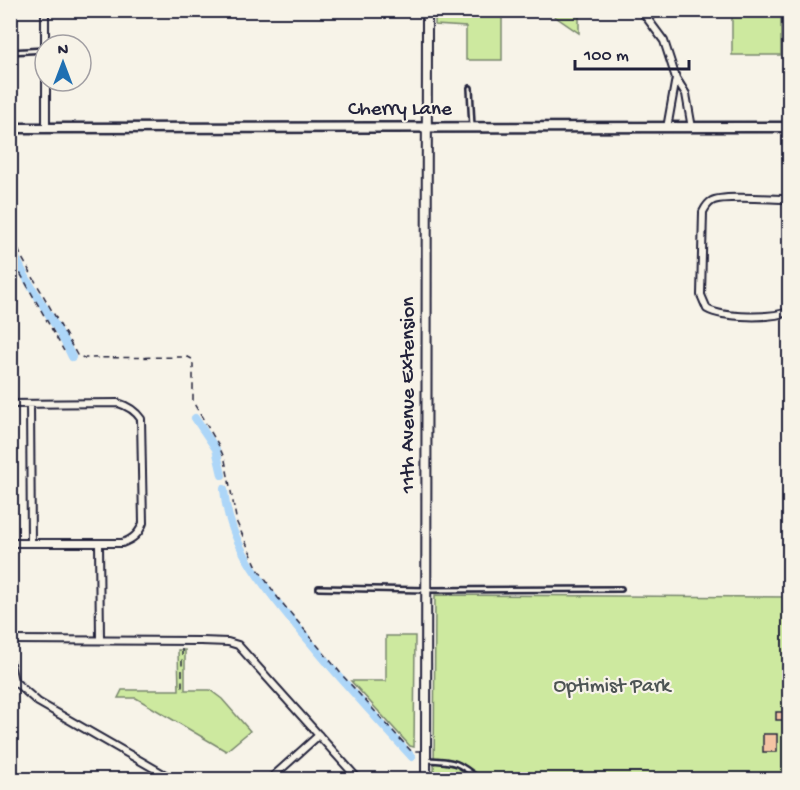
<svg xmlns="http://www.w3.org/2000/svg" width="800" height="790" font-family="'Gochi Hand',sans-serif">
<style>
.green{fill:#cde99f;stroke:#78866d;stroke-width:1.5}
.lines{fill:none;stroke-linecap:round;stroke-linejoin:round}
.canal{stroke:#add6f8;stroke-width:8}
.building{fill:#f4c4a4;stroke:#22223b;stroke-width:1.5}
.service-casing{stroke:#22223b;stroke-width:8}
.minor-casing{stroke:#22223b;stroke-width:10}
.tertiary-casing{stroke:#22223b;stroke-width:12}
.secondary-casing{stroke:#22223b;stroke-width:13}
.path{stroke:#22223b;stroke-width:1.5;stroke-dasharray:6 4.5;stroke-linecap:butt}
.service{stroke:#f7f3e8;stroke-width:3}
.minor{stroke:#f7f3e8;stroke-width:6}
.tertiary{stroke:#f7f3e8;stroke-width:8}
.secondary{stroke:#f7f3e8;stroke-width:8}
.labels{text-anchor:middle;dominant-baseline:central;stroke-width:4.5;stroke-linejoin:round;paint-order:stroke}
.street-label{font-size:21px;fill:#22223b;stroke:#f7f3e8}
.park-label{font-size:21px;fill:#4d5454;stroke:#f7f3e8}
</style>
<rect width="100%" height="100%" fill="#f7f3e8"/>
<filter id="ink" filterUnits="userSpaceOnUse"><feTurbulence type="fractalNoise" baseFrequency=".0167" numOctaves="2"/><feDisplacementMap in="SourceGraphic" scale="12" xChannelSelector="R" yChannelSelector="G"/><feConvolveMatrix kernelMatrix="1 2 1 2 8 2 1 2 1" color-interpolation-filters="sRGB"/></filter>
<g filter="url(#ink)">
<!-- green -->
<path class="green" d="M 435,11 L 502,11 L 502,60 L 466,60 L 466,27 L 435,25 Z
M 547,11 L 579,11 L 579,33 Z
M 732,11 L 781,11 L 781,55 L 732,55 Z
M 435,595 L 789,597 L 789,779 L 434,780 Z
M 386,636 L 415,636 L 414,747 L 410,746 L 351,681 L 386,681 Z
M 178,650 L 185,650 L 185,690 L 210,690 L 222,699 L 250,731 L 226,751 L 136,698 L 118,698 L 122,690 L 179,690 Z"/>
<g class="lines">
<!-- canal -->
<path class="canal" d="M 10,244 C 25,284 55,318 72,357
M 195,418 L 216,449 L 222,475
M 224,489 C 228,549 272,596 309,641 C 342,681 377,719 412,757"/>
</g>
<!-- building -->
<path class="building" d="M 776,712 L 789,712 L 789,720 L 776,720 Z
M 763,734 L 777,734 L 777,752 L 763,752 Z"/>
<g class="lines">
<!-- service casing -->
<g class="service-casing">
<path id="service" d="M 10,52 L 45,50
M 470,88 L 472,127
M 319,588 L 427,590 L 621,589
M 427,760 C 456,761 458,762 480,780"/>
</g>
<!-- minor casing -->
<g class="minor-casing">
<path id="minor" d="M 45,10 L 45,45
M 641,10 L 664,41 L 676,78
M 46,81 L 46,128
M 667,128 L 676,78 L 686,94 L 692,128
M 790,202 L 784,199 C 771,199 722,195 712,201 C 708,203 705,208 703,212 L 701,295 L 707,309 C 723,318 773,319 790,311
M 10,404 L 118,403 C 128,406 135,410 141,419 L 143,523 C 139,534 133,539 122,543 L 10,543
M 30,404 L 31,543
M 99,543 L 100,639
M 10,640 L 201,641 L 228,642 L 238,645 L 359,780
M 10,664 L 14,681 L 38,702 L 174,780
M 269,780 L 319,735"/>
</g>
<!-- tertiary casing -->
<g class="tertiary-casing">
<path id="tertiary" d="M 426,780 L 427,10"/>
</g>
<!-- secondary casing -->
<g class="secondary-casing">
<path id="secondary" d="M 10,128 L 790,127"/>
</g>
<!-- path -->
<path class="path" d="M 10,230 L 21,256 L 77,355 L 84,358 L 188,357 L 192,359 L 193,364 L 193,402 L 218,444 L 225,460 L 237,523 L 258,569 L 278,598 L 343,676 L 411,751 L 420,751
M 10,255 L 64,351
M 182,649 L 182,690"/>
<!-- service -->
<use href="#service" class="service"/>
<!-- minor -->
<use href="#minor" class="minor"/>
<!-- tertiary -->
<use href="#tertiary" class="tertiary"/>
<!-- secondary -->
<use href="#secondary" class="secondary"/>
</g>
</g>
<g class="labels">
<!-- street labels -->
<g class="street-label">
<text x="400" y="110">Cherry Lane</text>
<text transform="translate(409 395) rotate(-90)">11th Avenue Extension</text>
</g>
<!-- park labels -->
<g class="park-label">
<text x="612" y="687">Optimist Park</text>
</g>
</g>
<!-- margin -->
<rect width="800" height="790" fill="none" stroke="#f7f3e8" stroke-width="36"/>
<rect x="18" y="18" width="764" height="754" fill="none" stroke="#22223b" stroke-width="2" filter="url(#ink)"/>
<!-- north arrow -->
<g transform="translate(63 63)"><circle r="28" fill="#f7f3e8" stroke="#a29fa3" stroke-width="1.5"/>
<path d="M0-4.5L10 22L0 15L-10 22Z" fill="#1f6fb2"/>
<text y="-9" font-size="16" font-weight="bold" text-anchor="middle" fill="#22223b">N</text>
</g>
<!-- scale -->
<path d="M575 60v9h114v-9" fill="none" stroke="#22223b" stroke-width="3"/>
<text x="584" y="60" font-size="18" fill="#22223b" stroke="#f7f3e8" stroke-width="4.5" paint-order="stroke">100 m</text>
</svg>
